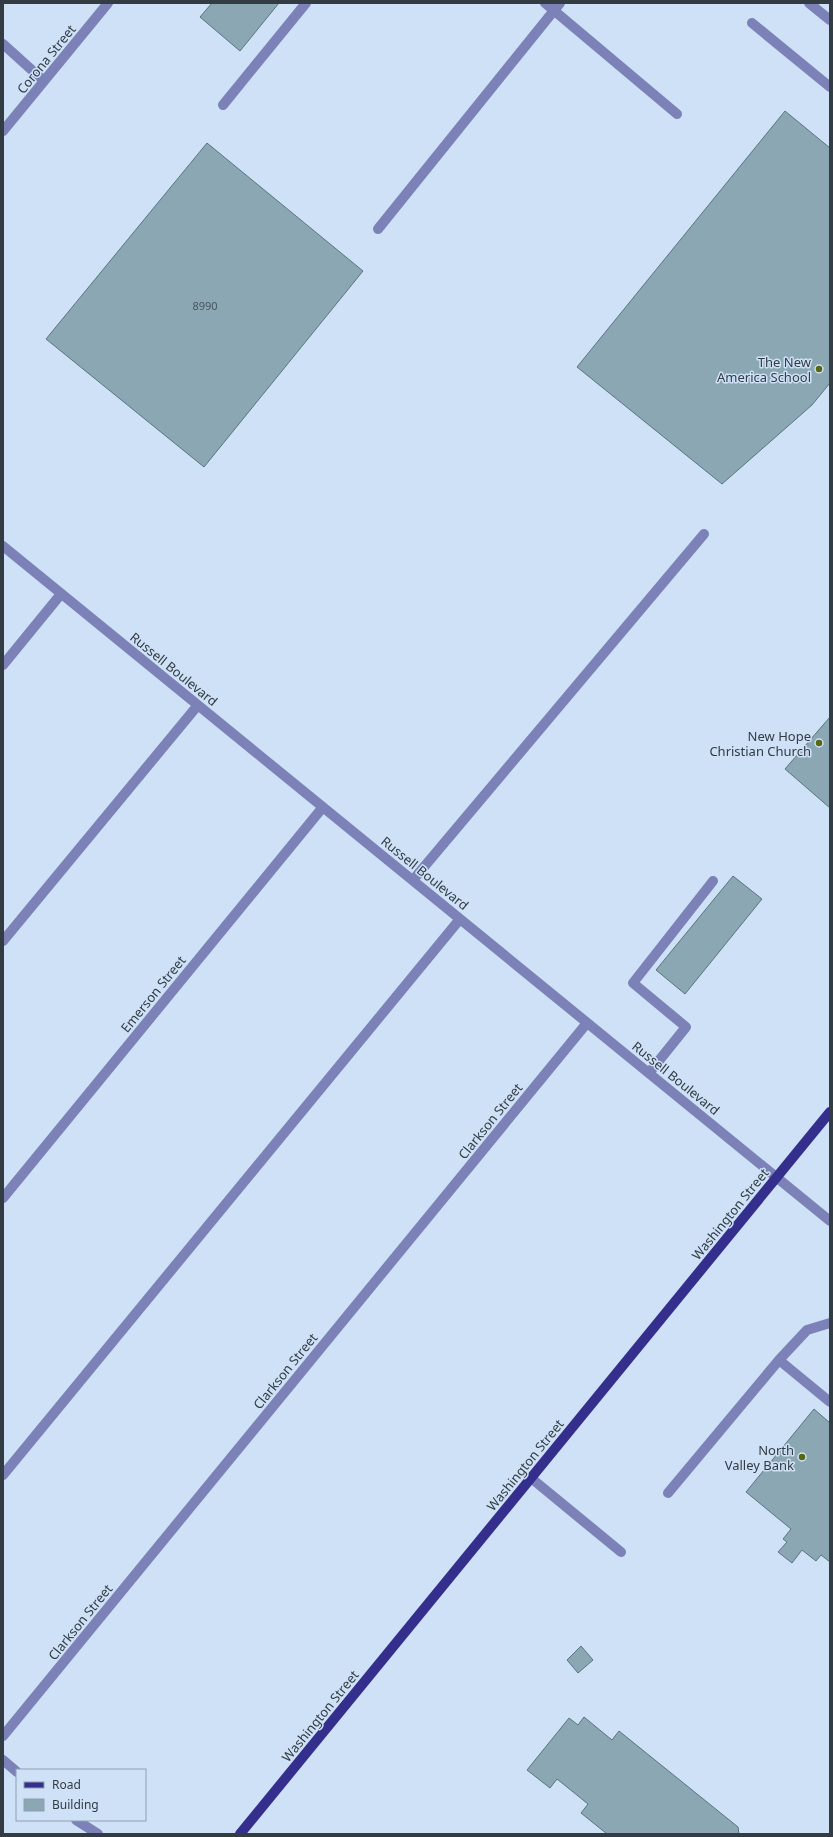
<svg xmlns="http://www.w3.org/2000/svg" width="833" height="1837" font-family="'Noto Sans',sans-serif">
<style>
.building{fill:#8aa7b3;stroke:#5a7580}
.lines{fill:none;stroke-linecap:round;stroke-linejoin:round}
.minor{stroke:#7c82b7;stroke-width:10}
.major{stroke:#342e8d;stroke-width:10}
.poi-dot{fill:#576812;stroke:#cee1f7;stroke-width:1.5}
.labels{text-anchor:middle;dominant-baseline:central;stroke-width:3;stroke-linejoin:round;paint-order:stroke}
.number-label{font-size:11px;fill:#49565f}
.street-label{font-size:13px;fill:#333b43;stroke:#cee1f7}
.poi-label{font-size:13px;fill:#333b43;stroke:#cee1f7;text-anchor:end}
</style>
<rect width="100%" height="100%" fill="#cee1f7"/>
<!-- building -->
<path class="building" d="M 212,3 L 279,3 L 240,51 L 200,17 Z
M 785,111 L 830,148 L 830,383 L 812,405 L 722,484 L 577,367 Z
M 207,143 L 363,271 L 204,467 L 46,339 Z
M 830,717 L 830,808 L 785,769 Z
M 733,876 L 762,899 L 685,994 L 656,970 Z
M 814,1409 L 830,1423 L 830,1562 L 821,1555 L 816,1561 L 802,1550 L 792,1563 L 778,1552 L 787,1542 L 783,1539 L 791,1529 L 746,1492 Z
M 581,1646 L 593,1660 L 578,1673 L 567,1660 Z
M 584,1717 L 612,1740 L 619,1731 L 738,1827 L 739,1834 L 607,1834 L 581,1813 L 588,1804 L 557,1779 L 550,1788 L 527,1770 L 569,1718 L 578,1725 Z"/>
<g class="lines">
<!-- minor -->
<path class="minor" d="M 545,3 L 677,114
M 809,3 L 830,20
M 752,23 L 830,87
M 3,44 L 44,81
M 223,105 L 306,3
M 3,131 L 108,3
M 378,229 L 560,3
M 3,546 L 830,1221
M 3,665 L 61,594
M 413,880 L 704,534
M 3,941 L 198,705
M 649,1073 L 686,1027 L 633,983 L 713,881
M 3,1198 L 323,807
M 779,1360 L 830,1402
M 3,1475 L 460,919
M 531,1478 L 621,1552
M 668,1493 L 779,1360 L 807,1330 L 830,1323
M 3,1736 L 587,1023
M 3,1760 L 17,1772
M 76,1820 L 98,1834"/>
<!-- major -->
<path class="major" d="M 240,1834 L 830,1112"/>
</g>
<!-- markers -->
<g class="poi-dot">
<circle cx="819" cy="369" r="4"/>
<circle cx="819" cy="743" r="4"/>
<circle cx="802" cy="1457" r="4"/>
</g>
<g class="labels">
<!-- number labels -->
<g class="number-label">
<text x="205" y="305">8990</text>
</g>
<!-- street labels -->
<g class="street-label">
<text transform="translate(46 59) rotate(-51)">Corona Street</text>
<text transform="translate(174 669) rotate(39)">Russell Boulevard</text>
<text transform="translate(425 873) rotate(39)">Russell Boulevard</text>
<text transform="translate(153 994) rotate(-51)">Emerson Street</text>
<text transform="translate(676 1078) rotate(39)">Russell Boulevard</text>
<text transform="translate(490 1121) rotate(-51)">Clarkson Street</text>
<text transform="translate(730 1214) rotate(-51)">Washington Street</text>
<text transform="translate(285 1371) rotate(-51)">Clarkson Street</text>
<text transform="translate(525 1465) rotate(-51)">Washington Street</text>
<text transform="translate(80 1622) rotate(-51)">Clarkson Street</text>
<text transform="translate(320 1716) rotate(-51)">Washington Street</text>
</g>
<!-- poi labels -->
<g class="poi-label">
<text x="811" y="362">The New<tspan x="811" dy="15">America School</tspan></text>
<text x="811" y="736">New Hope<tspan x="811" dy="15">Christian Church</tspan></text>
<text x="794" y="1450">North<tspan x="794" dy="15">Valley Bank</tspan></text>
</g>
</g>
<!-- border -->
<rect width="833" height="1837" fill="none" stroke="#333b43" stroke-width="8"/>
<!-- legend -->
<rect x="16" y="1769" width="130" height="52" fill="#cee1f7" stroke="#909faf"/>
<rect x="24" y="1782" width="20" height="6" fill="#342e8d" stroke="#909faf"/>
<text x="52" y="1789" font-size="12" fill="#333b43">Road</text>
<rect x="24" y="1799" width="20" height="12" fill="#8aa7b3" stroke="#909faf"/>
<text x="52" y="1809" font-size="12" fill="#333b43">Building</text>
</svg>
